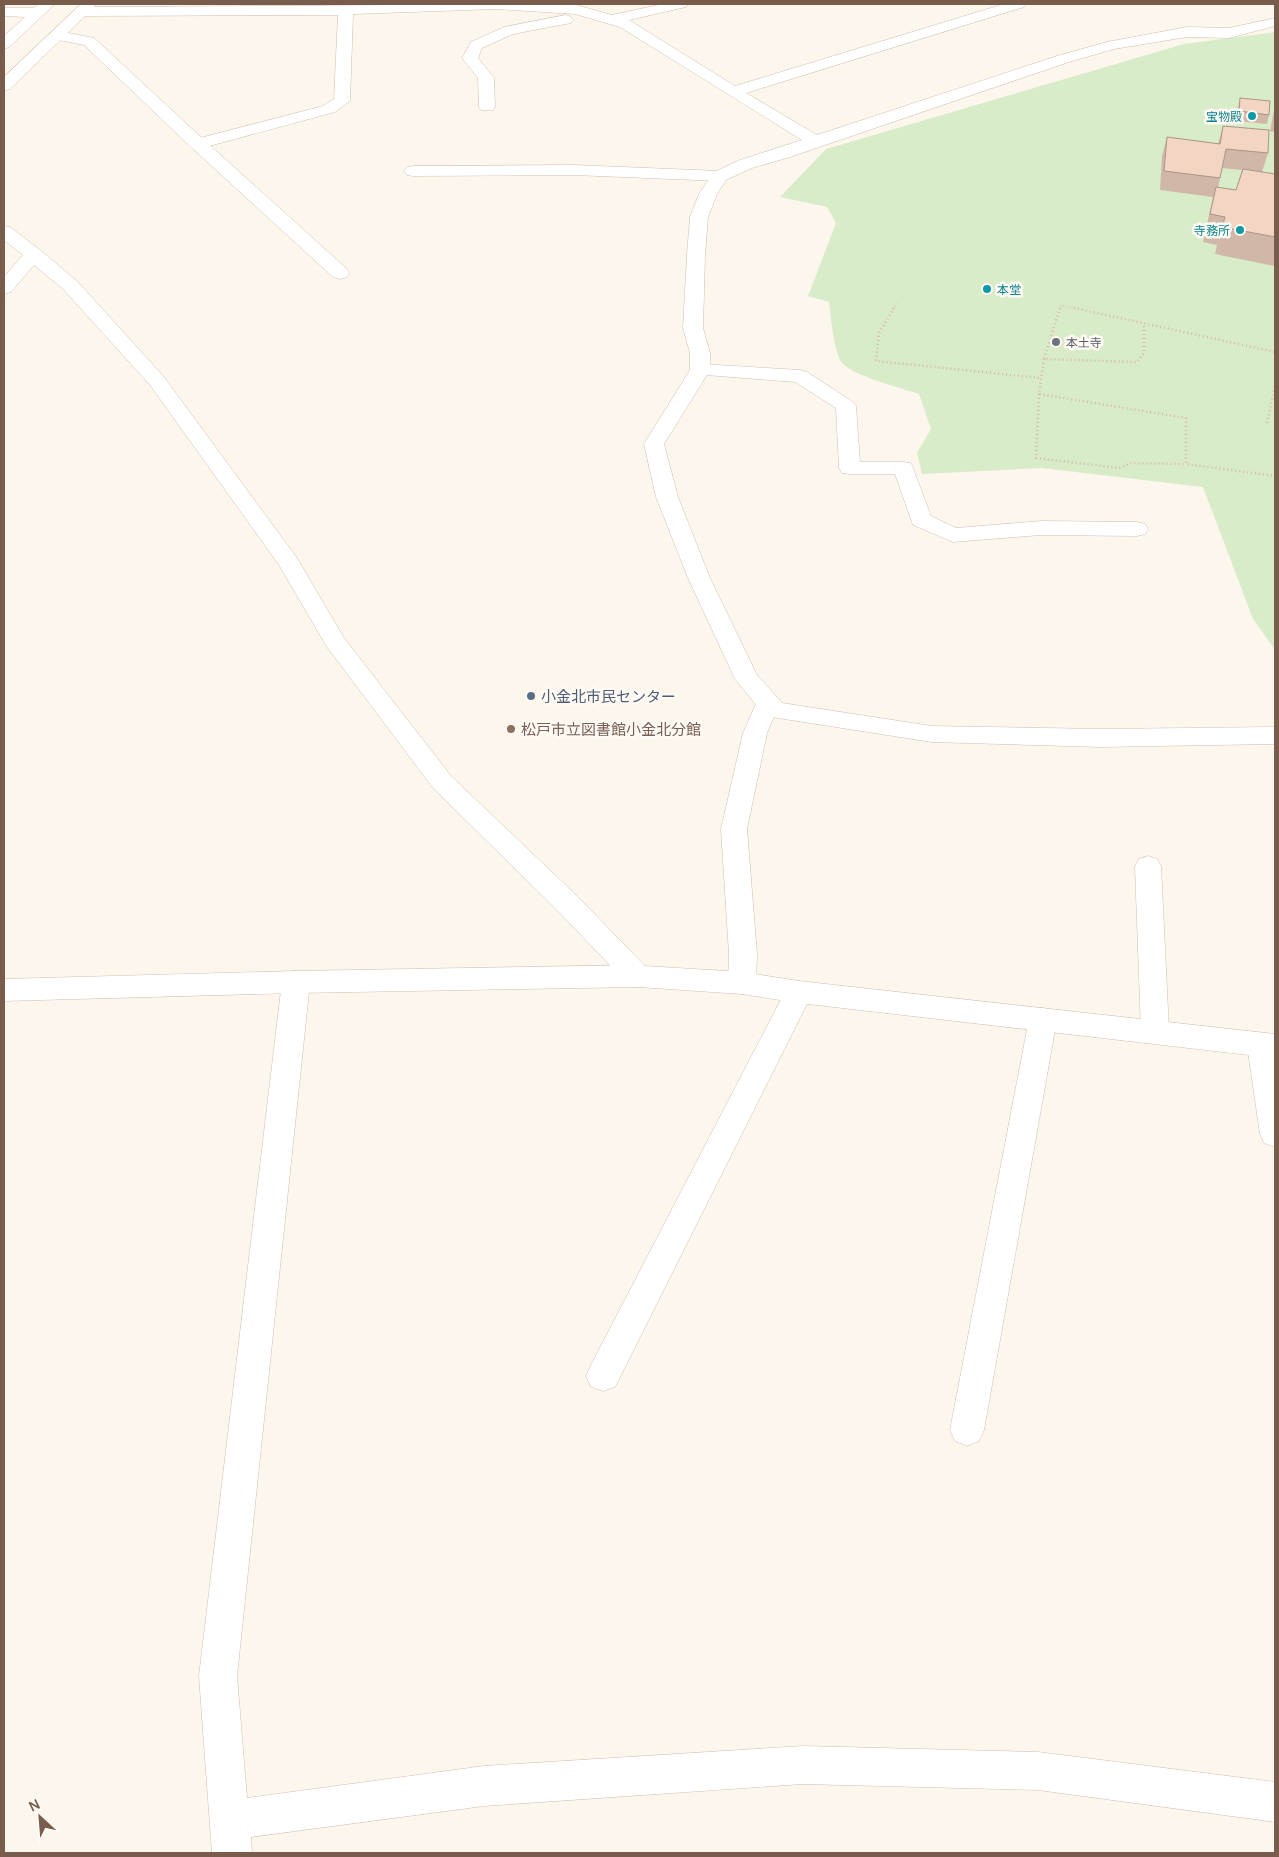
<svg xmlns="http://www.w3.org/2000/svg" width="1279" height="1857" font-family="Manrope,'Noto Sans JP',sans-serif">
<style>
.green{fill:#d8ecc9}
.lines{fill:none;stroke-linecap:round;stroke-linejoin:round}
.service-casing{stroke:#d1beb0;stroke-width:1}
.minor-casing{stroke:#d1beb0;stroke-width:1}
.tertiary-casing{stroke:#d1beb0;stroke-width:1}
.path-far1{stroke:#d9b8a5;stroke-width:2;stroke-dasharray:0.5 2.5;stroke-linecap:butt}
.path{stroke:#d9b8a5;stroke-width:2.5;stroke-dasharray:1 3;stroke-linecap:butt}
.service{fill:#fff;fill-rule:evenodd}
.minor{fill:#fff;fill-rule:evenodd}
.tertiary{fill:#fff;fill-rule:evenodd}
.wall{fill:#d1b7a8;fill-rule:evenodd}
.building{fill:#f3d5c3;stroke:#aa9588}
.culture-dot{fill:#0f9aa8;stroke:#fffaf3;stroke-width:2}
.worship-dot{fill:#6b7280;stroke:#fffaf3;stroke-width:2}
.service-dot{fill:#5c6f8a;stroke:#fffaf3;stroke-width:2}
.education-dot{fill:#8d6e63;stroke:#fffaf3;stroke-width:2}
.labels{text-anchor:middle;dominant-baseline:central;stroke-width:5;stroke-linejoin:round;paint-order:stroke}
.far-culture-label{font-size:12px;fill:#0d838f;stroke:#fffaf3;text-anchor:end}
.far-worship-label{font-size:12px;fill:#5b616d;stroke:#fffaf3;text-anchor:start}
.service-label{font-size:15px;fill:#4e5e75;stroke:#fffaf3;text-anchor:start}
.education-label{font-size:15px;fill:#785e54;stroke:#fffaf3;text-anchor:start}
</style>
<rect width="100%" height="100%" fill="#fdf6ec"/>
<!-- green -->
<path class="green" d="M 1275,32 L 1275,650 L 1253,619 L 1203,487 L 1042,468 L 922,474 L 917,453 L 931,429 L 919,394 C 902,388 847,375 840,360 C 833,344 831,319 829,302 L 808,296 L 836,223 L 827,207 L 780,197 L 826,149 L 1184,44 Z"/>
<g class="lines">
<!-- service casing -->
<g class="service-casing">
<path id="service" d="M 574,165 L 720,171 L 726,172 L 729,176 L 726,180 L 720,181 L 574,175 L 413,176 L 407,175 L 404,171 L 407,167 L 413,166 Z
M 700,364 L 800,370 L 807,372 L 853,402 L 856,406 L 860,462 L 903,462 L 911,463 L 931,516 L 956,528 L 1041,521 L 1137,522 L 1145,524 L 1148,529 L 1145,534 L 1137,536 L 1041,535 L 953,542 L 913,525 L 895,474 L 850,474 L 842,473 L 839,468 L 836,408 L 795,382 L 693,374 L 690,370 L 693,366 Z
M 768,695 L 777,697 L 780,703 L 767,733 L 747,829 L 757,954 L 756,983 L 752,991 L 742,994 L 732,991 L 728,983 L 729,954 L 721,829 L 743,733 L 759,697 Z
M 1148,856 L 1157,859 L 1161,866 L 1169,1031 L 1165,1039 L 1155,1042 L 1145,1039 L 1141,1031 L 1135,866 L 1139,859 Z
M 799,981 L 809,984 L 813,992 L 615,1387 L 603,1391 L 591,1387 L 586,1376 L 591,1365 L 789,984 Z
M 1043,1008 L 1053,1011 L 1057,1019 L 984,1430 L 979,1441 L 967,1446 L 955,1441 L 950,1430 L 1029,1019 L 1033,1011 Z
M 1262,1033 L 1272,1037 L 1275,1043 L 1275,1147 L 1264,1143 L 1260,1134 L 1247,1045 L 1252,1037 Z"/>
</g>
<!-- minor casing -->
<g class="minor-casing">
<path id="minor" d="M 39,4 L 55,4 L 9,47 L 4,49 L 4,36 L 25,17 L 4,16 L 4,8 L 34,8 Z
M 81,4 L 96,4 L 94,7 L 561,4 L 576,5 L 612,15 L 663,4 L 688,4 L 686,7 L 629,20 L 735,86 L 1004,4 L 1026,4 L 1024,7 L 746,93 L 817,135 L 1057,56 L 1107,42 L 1187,27 L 1229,28 L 1275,18 L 1275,26 L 1229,38 L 1187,37 L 1114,49 L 1069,62 L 790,157 L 752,168 L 726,180 L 717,194 L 708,217 L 705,255 L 703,328 L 710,353 L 710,370 L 664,444 L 678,497 L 710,578 L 757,675 L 782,703 L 932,726 L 1100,729 L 1275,727 L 1275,744 L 1100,747 L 932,742 L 765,716 L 735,679 L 688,578 L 656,497 L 644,444 L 690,370 L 690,353 L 683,328 L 687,255 L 690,217 L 699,194 L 714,172 L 740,160 L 802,140 L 620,27 L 575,14 L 496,9 L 353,14 L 350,101 L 335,112 L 198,149 L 192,148 L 190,144 L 192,140 L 323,106 L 334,99 L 338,15 L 85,16 L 10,89 L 4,91 L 4,77 Z
M 566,15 L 571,17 L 574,20 L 571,23 L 513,34 L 482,48 L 478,58 L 494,78 L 495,107 L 493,110 L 481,110 L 479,107 L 478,78 L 462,58 L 471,42 L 504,27 Z
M 4,226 L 10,227 L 40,250 L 77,281 L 164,377 L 297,558 L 344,638 L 451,776 L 577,896 L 645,966 L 742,972 L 799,981 L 1275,1034 L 1275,1058 L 799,1003 L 742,994 L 638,987 L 628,984 L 557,910 L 433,788 L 327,647 L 279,565 L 150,385 L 63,289 L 34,265 L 11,292 L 4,294 L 4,277 L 23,255 L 4,240 Z
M 296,971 L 306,974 L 310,982 L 237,1676 L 247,1798 L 484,1766 L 803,1746 L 1038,1752 L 1275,1782 L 1275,1822 L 1038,1790 L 803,1784 L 484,1806 L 251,1837 L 252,1853 L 212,1853 L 199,1676 L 282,982 L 286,974 Z"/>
</g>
<!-- tertiary casing -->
<g class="tertiary-casing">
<path id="tertiary" d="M 58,31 L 94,38 L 204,140 L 347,269 L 349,273 L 347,277 L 340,279 L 333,277 L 192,148 L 84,45 L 53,39 L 50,36 L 53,33 Z
M 638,965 L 648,968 L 652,976 L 648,984 L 638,987 L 296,993 L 4,1001 L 4,979 L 296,971 Z"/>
</g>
<!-- path-far1 -->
<path class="path-far1" d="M 893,309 L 897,303
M 1060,309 L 1061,305 L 1080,309"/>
<!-- path -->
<path class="path" d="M 894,308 L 879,333 L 876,361 L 1041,378
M 1060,308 L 1044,359 L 1137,362 L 1144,353 L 1144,325
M 1074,308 L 1275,352
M 1044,359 L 1039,394 L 1186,418 L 1186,464 L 1275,476
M 1039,394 L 1036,458 L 1119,468 L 1131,463 L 1186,464
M 1267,423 L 1275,386"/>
<!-- service -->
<use href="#service" class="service"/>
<!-- minor -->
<use href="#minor" class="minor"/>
<!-- tertiary -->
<use href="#tertiary" class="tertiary"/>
</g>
<!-- wall -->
<path class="wall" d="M 1240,98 L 1269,115 L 1267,124 L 1236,121 L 1238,108 Z
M 1275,105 L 1275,132 L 1270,131 Z
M 1223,126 L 1268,153 L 1262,172 L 1275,174 L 1275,266 L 1215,254 L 1217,245 L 1203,242 L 1213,197 L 1160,190 L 1162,156 L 1167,137 L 1218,144 ZM 1222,168 L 1242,170 L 1236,190 L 1218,188 Z"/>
<!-- building -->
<path class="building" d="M 1240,98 L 1270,101 L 1269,115 L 1239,111 Z
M 1223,126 L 1269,130 L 1268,153 L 1226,149 L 1220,178 L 1164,171 L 1167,137 L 1220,144 Z
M 1243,169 L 1275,174 L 1275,237 L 1222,227 L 1225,217 L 1210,214 L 1216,187 L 1236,190 Z"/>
<!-- markers -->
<g class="culture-dot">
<circle cx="1252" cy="116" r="5"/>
<circle cx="1240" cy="230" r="5"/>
<circle cx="987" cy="289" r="5"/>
</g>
<circle class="worship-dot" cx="1056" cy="342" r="5"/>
<circle class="service-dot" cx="531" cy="696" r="5"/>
<circle class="education-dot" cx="511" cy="729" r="5"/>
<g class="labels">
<!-- far-culture labels -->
<g class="far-culture-label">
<text x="1242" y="116">宝物殿</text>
<text x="1230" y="230">寺務所</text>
<text x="997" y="289" text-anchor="start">本堂</text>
</g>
<!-- far-worship labels -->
<g class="far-worship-label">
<text x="1066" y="342">本土寺</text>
</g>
<!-- service labels -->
<g class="service-label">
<text x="541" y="696">小金北市民センター</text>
</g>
<!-- education labels -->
<g class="education-label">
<text x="521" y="729">松戸市立図書館小金北分館</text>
</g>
</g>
<!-- border -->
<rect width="1279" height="1857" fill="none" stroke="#7a5c4d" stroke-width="10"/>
<!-- north arrow -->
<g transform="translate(40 1817) rotate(334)" stroke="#fffaf3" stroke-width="4" paint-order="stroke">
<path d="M0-4L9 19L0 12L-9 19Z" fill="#7a5c4d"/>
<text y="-8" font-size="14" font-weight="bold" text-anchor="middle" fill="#7a5c4d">N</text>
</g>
</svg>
